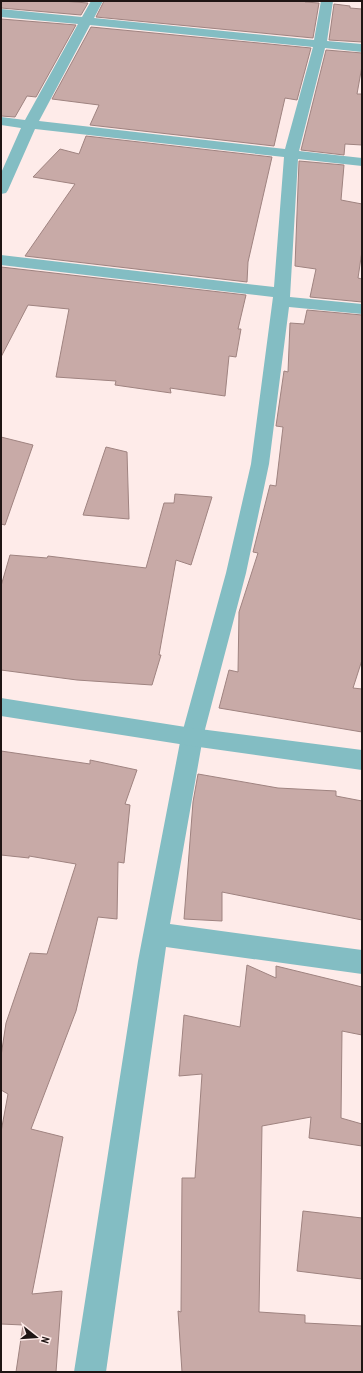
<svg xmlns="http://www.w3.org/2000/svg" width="363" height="1373" font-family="'PT Sans Narrow',sans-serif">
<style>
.building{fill:#c8aaa7;stroke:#9f8380}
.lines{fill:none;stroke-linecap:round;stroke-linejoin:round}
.minor{fill:#83bdc3;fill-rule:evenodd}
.tertiary{fill:#83bdc3;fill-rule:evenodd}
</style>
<rect width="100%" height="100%" fill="#feebe9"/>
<!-- building -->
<path class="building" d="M 1,1 L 62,1 L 88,3 L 81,15 L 1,8 Z
M 104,1 L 305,1 L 305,2 L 319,3 L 313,38 L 96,17 Z
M 334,4 L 350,6 L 350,8 L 362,9 L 362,42 L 329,40 Z
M 1,19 L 76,25 L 36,97 L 27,96 L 15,117 L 1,116 Z
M 91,27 L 311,48 L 297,100 L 285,98 L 274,146 L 90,125 L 99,105 L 52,99 Z
M 326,50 L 362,53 L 362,66 L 357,94 L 362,94 L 362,145 L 345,144 L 344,155 L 301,150 Z
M 86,136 L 272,157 L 248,262 L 247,282 L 25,256 L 75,184 L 33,177 L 60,149 L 79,154 Z
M 299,161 L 344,165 L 341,200 L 362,204 L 362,251 L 358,278 L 362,279 L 362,302 L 310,297 L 316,269 L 295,266 Z
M 1,267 L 246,295 L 238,329 L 241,329 L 236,357 L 229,356 L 225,396 L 170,388 L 171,393 L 115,385 L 116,381 L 56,377 L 69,309 L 28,305 L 1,357 Z
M 307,310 L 362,315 L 362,660 L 353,688 L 362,689 L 362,732 L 219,708 L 229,670 L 238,672 L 239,612 L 258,553 L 253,552 L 270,485 L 276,486 L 283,427 L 276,426 L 284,371 L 288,372 L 290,323 L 304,324 Z
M 1,437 L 33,445 L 5,525 L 1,524 Z
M 106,447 L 127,452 L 129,519 L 83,515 Z
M 175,494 L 212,497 L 191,565 L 176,560 L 159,655 L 161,655 L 152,685 L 77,680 L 1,670 L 1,586 L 10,555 L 47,558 L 48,556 L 146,568 L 164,503 L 174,503 Z
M 1,751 L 90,764 L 90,760 L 137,770 L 125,804 L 130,805 L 124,863 L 118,862 L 117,919 L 98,917 L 76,1011 L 31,1129 L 63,1137 L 32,1294 L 62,1291 L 56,1372 L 16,1372 L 23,1325 L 1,1324 L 1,1132 L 8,1094 L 1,1090 L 1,1056 L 6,1023 L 30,953 L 47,954 L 76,864 L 29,856 L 29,858 L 1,855 Z
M 198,774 L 278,788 L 336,791 L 336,796 L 362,801 L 362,920 L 222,892 L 222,921 L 184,919 L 193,802 Z
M 247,965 L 276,978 L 276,966 L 362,987 L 362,1035 L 342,1031 L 341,1118 L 362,1124 L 362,1146 L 309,1138 L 311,1117 L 262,1126 L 259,1312 L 305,1315 L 305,1323 L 362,1326 L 362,1372 L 182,1372 L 178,1311 L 181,1312 L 182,1178 L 195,1178 L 202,1074 L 179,1076 L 184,1015 L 240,1027 Z
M 303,1211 L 362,1218 L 362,1279 L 297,1271 Z"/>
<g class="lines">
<!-- minor -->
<path class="minor" d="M 91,1 L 103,1 L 94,18 L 314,40 L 321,1 L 333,1 L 327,41 L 362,44 L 362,52 L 325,48 L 299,151 L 362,158 L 362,166 L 298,159 L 290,297 L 362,304 L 362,314 L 289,307 L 269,464 L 246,573 L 203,737 L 170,924 L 362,950 L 362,974 L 166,947 L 106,1372 L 74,1372 L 138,961 L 181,737 L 226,573 L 251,464 L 273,297 L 1,265 L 1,255 L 274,287 L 284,157 L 35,129 L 8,190 L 6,193 L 1,194 L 1,173 L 21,128 L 1,125 L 1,117 L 25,120 L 78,24 L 1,17 L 1,9 L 82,17 ZM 90,25 L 313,47 L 285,149 L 39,121 Z"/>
<!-- tertiary -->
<path class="tertiary" d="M 1,698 L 192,728 L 362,750 L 362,770 L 192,746 L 1,716 Z"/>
</g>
<!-- border -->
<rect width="363" height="1373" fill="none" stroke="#1f1514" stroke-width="4"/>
<!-- north arrow -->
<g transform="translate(36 1337) rotate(107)" stroke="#feebe9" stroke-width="3" paint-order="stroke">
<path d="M0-3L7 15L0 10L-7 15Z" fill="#1f1514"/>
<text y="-6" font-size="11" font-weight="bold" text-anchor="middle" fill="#1f1514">N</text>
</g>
</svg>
